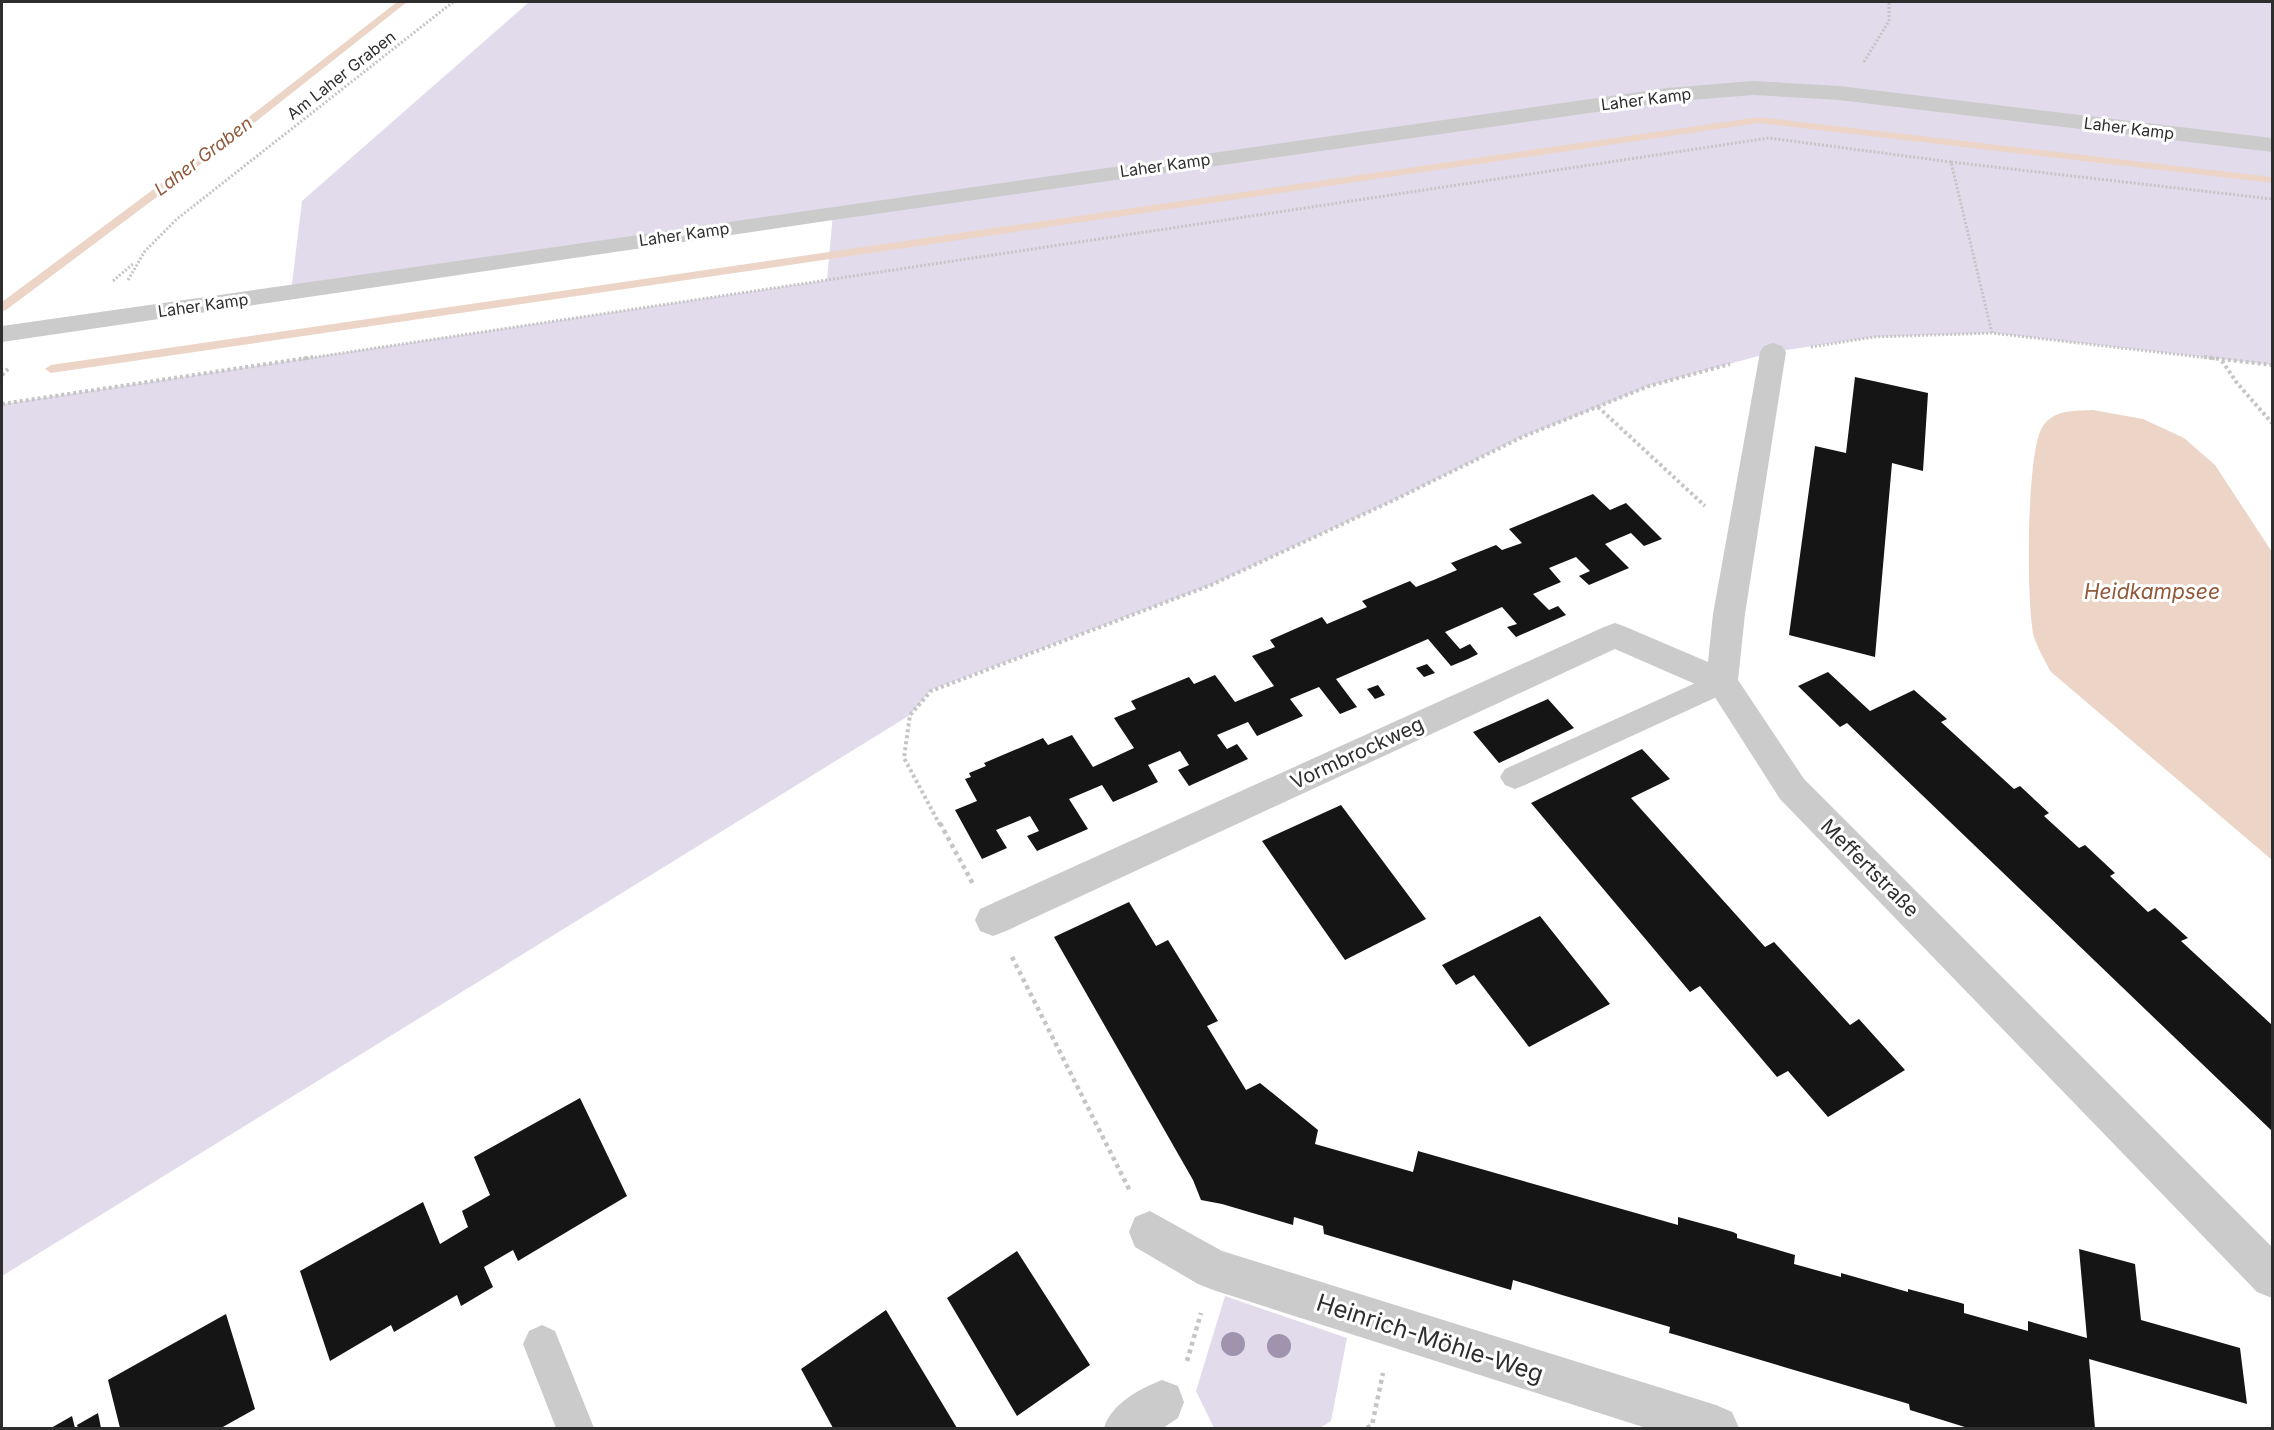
<svg xmlns="http://www.w3.org/2000/svg" width="2274" height="1430" font-family="Inter,sans-serif">
<style>
.green{fill:#e2dbeb}
.water{fill:#ecd4c6}
.lines{fill:none;stroke-linecap:round;stroke-linejoin:round}
.stream{fill:#ecd4c6;fill-rule:evenodd}
.building{fill:#151515}
.path-far2{stroke:#c5c5c5;stroke-width:3;stroke-dasharray:2 2;stroke-linecap:butt}
.path-far1{stroke:#c5c5c5;stroke-width:4;stroke-dasharray:3 3;stroke-linecap:butt}
.path{stroke:#c5c5c5;stroke-width:4.5;stroke-dasharray:4 4;stroke-linecap:butt}
.service{fill:#cbcbcb;fill-rule:evenodd}
.pedestrian{fill:#cbcbcb;fill-rule:evenodd}
.minor{fill:#cbcbcb;fill-rule:evenodd}
.tree{fill:#a093ad}
.labels{text-anchor:middle;dominant-baseline:central;stroke-width:6;stroke-linejoin:round;paint-order:stroke}
.far-street-label{font-size:16px;fill:#2e2e2e;stroke:#fff}
.far-water-label{font-size:18px;font-style:italic;fill:#91593a;stroke:#fff}
.street-label{font-size:20px;fill:#2e2e2e;stroke:#fff}
.water-label{font-size:21px;font-style:italic;fill:#91593a;stroke:#fff}
.near-street-label{font-size:24px;fill:#2e2e2e;stroke:#fff}
</style>
<rect width="100%" height="100%" fill="#fff"/>
<!-- green -->
<path class="green" d="M 529,2 L 2272,2 L 2272,365 L 1992,333 L 1874,337 L 1773,352 L 1649,386 L 1598,407 L 1522,437 L 1392,501 L 1211,585 L 931,690 L 910,715 L 2,1276 L 2,404 L 827,280 L 833,213 L 291,292 L 302,201 Z
M 1225,1296 L 1347,1338 L 1331,1421 L 1320,1428 L 1214,1428 L 1196,1391 Z"/>
<!-- water -->
<path class="water" d="M 2093,410 L 2143,419 L 2184,438 L 2215,465 L 2272,552 L 2272,860 L 2050,671 C 2045,660 2038,649 2034,637 C 2026,607 2026,449 2043,426 C 2055,409 2074,411 2093,410 Z"/>
<g class="lines">
<!-- stream -->
<path class="stream" d="M 397,2 L 407,2 L 221,149 L 6,310 L 2,311 L 2,302 L 213,145 Z
M 1759,117 L 2272,177 L 2272,183 L 1759,123 L 51,373 L 45,369 L 51,365 Z"/>
</g>
<!-- building -->
<path class="building" d="M 1855,377 L 1928,393 L 1923,471 L 1892,463 L 1875,657 L 1789,635 L 1815,446 L 1846,453 Z
M 1593,494 L 1610,510 L 1626,503 L 1662,539 L 1644,546 L 1631,533 L 1605,544 L 1629,568 L 1589,585 L 1579,576 L 1590,571 L 1576,557 L 1549,568 L 1561,582 L 1533,594 L 1549,610 L 1558,606 L 1566,615 L 1516,637 L 1507,627 L 1517,624 L 1502,607 L 1445,632 L 1460,649 L 1470,644 L 1478,654 L 1468,659 L 1451,666 L 1428,639 L 1336,679 L 1357,707 L 1340,714 L 1319,687 L 1290,699 L 1303,716 L 1257,736 L 1248,722 L 1217,735 L 1227,749 L 1237,744 L 1248,759 L 1189,786 L 1178,770 L 1189,765 L 1180,751 L 1148,765 L 1158,782 L 1136,792 L 1113,802 L 1102,785 L 1069,799 L 1088,829 L 1037,851 L 1027,836 L 1039,831 L 1030,816 L 996,830 L 1007,848 L 982,859 L 955,810 L 977,801 L 965,779 L 971,777 L 969,773 L 986,766 L 984,763 L 1043,738 L 1048,745 L 1072,735 L 1093,767 L 1134,748 L 1114,718 L 1136,709 L 1131,701 L 1189,677 L 1194,684 L 1215,675 L 1235,702 L 1274,686 L 1252,656 L 1275,647 L 1270,640 L 1322,617 L 1327,624 L 1367,607 L 1362,601 L 1410,581 L 1416,587 L 1436,579 L 1457,570 L 1451,563 L 1496,545 L 1502,550 L 1522,543 L 1509,529 Z
M 1427,664 L 1435,673 L 1424,677 L 1416,668 Z
M 1828,672 L 1870,711 L 1914,690 L 1947,719 L 1941,722 L 2014,789 L 2020,786 L 2049,813 L 2044,816 L 2079,848 L 2085,845 L 2115,873 L 2110,876 L 2148,912 L 2155,908 L 2188,938 L 2181,941 L 2272,1025 L 2272,1131 L 1847,723 L 1840,727 L 1798,686 Z
M 1378,685 L 1385,695 L 1375,699 L 1367,689 Z
M 1548,699 L 1574,728 L 1499,763 L 1473,732 Z
M 1642,749 L 1670,779 L 1631,798 L 1765,947 L 1774,942 L 1850,1025 L 1859,1019 L 1905,1070 L 1828,1117 L 1788,1071 L 1777,1077 L 1700,986 L 1690,992 L 1531,803 Z
M 1341,805 L 1426,919 L 1345,960 L 1262,841 Z
M 1129,902 L 1156,946 L 1168,940 L 1218,1021 L 1207,1026 L 1246,1090 L 1260,1083 L 1318,1130 L 1315,1144 L 1413,1172 L 1418,1151 L 1678,1225 L 1678,1217 L 1733,1232 L 1737,1234 L 1737,1238 L 1795,1255 L 1794,1264 L 1841,1277 L 1841,1273 L 1908,1292 L 1908,1289 L 1961,1303 L 1964,1304 L 1964,1313 L 2028,1331 L 2028,1321 L 2087,1338 L 2079,1249 L 2135,1264 L 2141,1320 L 2240,1348 L 2247,1404 L 2089,1359 L 2095,1428 L 1968,1428 L 1910,1410 L 1909,1404 L 1673,1334 L 1669,1333 L 1670,1327 L 1562,1295 L 1513,1280 L 1511,1290 L 1324,1234 L 1323,1226 L 1294,1217 L 1293,1225 L 1222,1204 L 1201,1200 L 1193,1180 L 1054,937 Z
M 1540,916 L 1610,1004 L 1529,1047 L 1474,975 L 1456,985 L 1442,965 Z
M 580,1098 L 627,1196 L 518,1261 L 513,1250 L 484,1267 L 493,1287 L 461,1306 L 457,1295 L 394,1332 L 391,1325 L 330,1361 L 300,1271 L 423,1202 L 440,1244 L 468,1227 L 462,1211 L 490,1195 L 474,1157 Z
M 1017,1251 L 1090,1365 L 1017,1416 L 947,1298 Z
M 886,1310 L 957,1428 L 833,1428 L 801,1369 Z
M 226,1314 L 255,1409 L 221,1428 L 120,1428 L 108,1380 Z
M 98,1413 L 101,1428 L 78,1428 L 77,1425 Z
M 72,1416 L 75,1428 L 51,1428 Z"/>
<g class="lines">
<!-- path-far2 -->
<path class="path-far2" d="M 1864,62 L 1889,21 L 1889,2
M 1951,162 L 2272,199
M 128,280 L 145,251 L 177,219 L 453,2
M 113,281 L 134,263
M 1811,347 L 1874,337 L 1992,333 L 2217,359
M 303,359 L 1769,138 L 1951,162 L 1992,333"/>
<!-- path-far1 -->
<path class="path-far1" d="M 2204,357 L 2272,365
M 2222,361 L 2237,383 L 2272,423
M 2,375 L 8,369
M 2,404 L 313,357
M 1598,407 L 1705,506
M 940,825 L 904,758 L 910,715 L 931,691 L 1211,585 L 1392,501 L 1522,437 L 1649,386 L 1730,364"/>
<!-- path -->
<path class="path" d="M 940,823 L 973,884
M 1012,957 L 1130,1191
M 1187,1361 L 1201,1313
M 1367,1428 L 1372,1425 L 1383,1373"/>
<!-- service -->
<path class="service" d="M 1722,671 L 1732,674 L 1736,682 L 1732,690 L 1525,785 L 1515,789 L 1505,785 L 1500,777 L 1505,769 Z
M 542,1325 L 555,1331 L 594,1428 L 556,1428 L 523,1344 L 529,1331 Z"/>
<!-- pedestrian -->
<path class="pedestrian" d="M 1150,1211 L 1222,1251 L 1716,1405 L 1732,1412 L 1739,1428 L 1646,1428 L 1213,1290 L 1198,1284 L 1135,1247 L 1129,1232 L 1135,1217 Z"/>
<!-- minor -->
<path class="minor" d="M 1753,81 L 1839,86 L 2272,138 L 2272,152 L 1839,100 L 1753,95 L 1667,102 L 833,220 L 2,342 L 2,326 L 1667,88 Z
M 1773,343 L 1782,346 L 1786,352 L 1745,614 L 1738,680 L 1804,779 L 2272,1247 L 2272,1298 L 2257,1292 L 1780,799 L 1711,691 L 1615,649 L 1006,931 L 993,936 L 980,931 L 975,920 L 980,909 L 1604,627 L 1615,623 L 1626,627 L 1708,662 L 1713,614 L 1760,352 L 1764,346 Z
M 1162,1380 L 1178,1386 L 1184,1402 L 1178,1418 L 1163,1428 L 1104,1428 C 1111,1404 1139,1389 1162,1380 Z"/>
</g>
<!-- trees -->
<g class="tree">
<circle cx="1233" cy="1344" r="12"/>
<circle cx="1279" cy="1346" r="12"/>
</g>
<g class="labels">
<!-- far-street labels -->
<g class="far-street-label">
<text transform="translate(341 75) rotate(-38)">Am Laher Graben</text>
<text transform="translate(1646 99) rotate(-7)">Laher Kamp</text>
<text transform="translate(2129 128) rotate(7)">Laher Kamp</text>
<text transform="translate(1165 165) rotate(-8)">Laher Kamp</text>
<text transform="translate(684 234) rotate(-8)">Laher Kamp</text>
<text transform="translate(203 305) rotate(-8)">Laher Kamp</text>
</g>
<!-- far-water labels -->
<g class="far-water-label">
<text transform="translate(203 156) rotate(-37)">Laher Graben</text>
</g>
<!-- street labels -->
<g class="street-label">
<text transform="translate(1357 753) rotate(-25)">Vormbrockweg</text>
<text transform="translate(1870 868) rotate(45)">Meffertstraße</text>
</g>
<!-- water labels -->
<g class="water-label">
<text x="2152" y="591">Heidkampsee</text>
</g>
<!-- near-street labels -->
<g class="near-street-label">
<text transform="translate(1430 1338) rotate(18)">Heinrich-Möhle-Weg</text>
</g>
</g>
<!-- border -->
<rect width="2274" height="1430" fill="none" stroke="#2e2e2e" stroke-width="6"/>
</svg>
